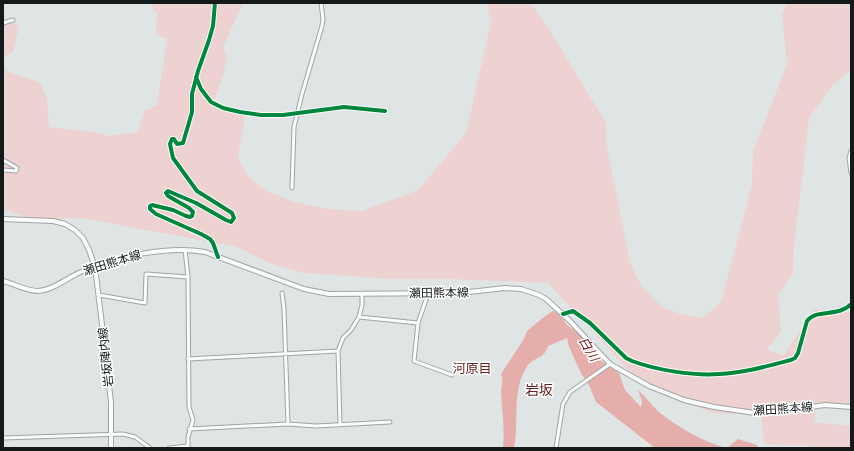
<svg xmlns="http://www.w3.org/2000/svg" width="854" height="451" font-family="'Work Sans','Noto Sans JP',sans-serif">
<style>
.green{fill:#eed2d1}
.water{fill:#e5aeab}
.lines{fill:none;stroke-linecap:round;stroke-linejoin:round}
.street-casing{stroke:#a0a4a4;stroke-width:5}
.secondary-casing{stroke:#a0a4a4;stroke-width:6}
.street{stroke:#fafbfb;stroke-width:3}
.secondary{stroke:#fafbfb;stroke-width:4}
.cycleway-casing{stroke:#fff;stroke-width:6}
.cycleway{stroke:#00873e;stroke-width:4}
.labels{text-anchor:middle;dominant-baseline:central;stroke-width:3;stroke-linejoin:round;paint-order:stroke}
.street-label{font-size:12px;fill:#141919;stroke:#fff}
.water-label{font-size:13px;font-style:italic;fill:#7d1e23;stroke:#fff}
.neighbourhood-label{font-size:13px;fill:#682324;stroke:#fff}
.quarter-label{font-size:14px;fill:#682324;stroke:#fff}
</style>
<rect width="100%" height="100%" fill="#dfe5e5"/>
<!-- green -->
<path class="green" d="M 152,3 L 243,3 L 223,47 L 227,57 L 224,72 L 213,105 L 245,116 L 238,157 L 247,175 L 266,191 L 295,202 L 328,209 L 362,211 L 418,190 L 466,133 L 491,22 L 487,3 L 528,3 L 534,7 L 556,40 L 590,97 L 606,122 L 606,143 L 630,262 L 641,286 L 662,307 L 683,315 L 703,318 L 721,302 L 752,185 L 753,151 L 787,64 L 782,15 L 787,3 L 851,3 L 851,71 L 850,71 L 832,86 L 809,118 L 794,247 L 793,273 L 778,295 L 781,332 L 767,349 L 783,356 L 815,309 L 851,312 L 851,405 L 817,402 L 814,422 L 851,426 L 851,448 L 815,448 L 810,446 L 764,444 L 761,415 L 712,413 L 642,385 L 548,283 L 449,279 L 394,279 L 303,273 L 269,263 L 237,247 L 82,218 L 49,219 L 27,218 L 3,208 L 3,63 L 7,72 L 40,82 L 47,99 L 49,127 L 101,133 L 107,136 L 138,132 L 144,111 L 157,105 L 167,39 L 156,34 L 157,12 L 153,11 Z
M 3,19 L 19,26 L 13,52 L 3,57 Z"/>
<!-- water -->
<path class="water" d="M 553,311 L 559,314 L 567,325 L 583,337 L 601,361 L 619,373 L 625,390 L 641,407 L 642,401 L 638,390 C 646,397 652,406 660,413 C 679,428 702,441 726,448 L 655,448 L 596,402 L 589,385 L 582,375 L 569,347 L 567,338 L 548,346 C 545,358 535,357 528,365 C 526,368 523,373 522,376 C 513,399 519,424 514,448 L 503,448 C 505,430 502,411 501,393 C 501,386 504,382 501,374 L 524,339 L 527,331 L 544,317 Z
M 738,439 L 757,445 L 758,448 L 727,448 Z"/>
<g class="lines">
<!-- street casing -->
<g class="street-casing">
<path id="street" d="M 215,3 L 213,26 L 209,40 L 198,71 L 192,94 L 192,112 L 183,143 L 177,144 L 174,139 L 172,139 L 170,144 L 173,158 L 197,191 L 232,213 L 234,218 L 231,222 L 226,220 L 196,203 L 168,191 L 166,193 L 168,196 L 189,208 L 193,212 L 192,216 L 190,217 L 186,216 L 173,210 L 152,205 L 150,206 L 150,209 L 156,214 L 201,234 L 210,239 L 213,243 L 218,257
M 3,23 L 13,20
M 196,77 L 201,89 L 211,102 L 223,108 L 240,112 L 261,115 L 283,115 L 344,107 L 385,111
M 851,151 L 849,158 L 851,173
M 3,160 L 17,168 L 16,171 L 3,170
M 292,188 L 294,127 L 302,94 L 322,26 L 323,19 L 321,3
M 185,250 L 188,277 L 189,407 L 193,420 L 188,437 L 188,448
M 282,293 L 284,309 L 288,424
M 428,294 L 418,323 L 414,361 L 452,375
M 99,295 L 145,303 L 146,274 L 188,277
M 563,314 L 573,311 L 590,323 L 626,358 L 632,361 C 656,370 693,376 719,374 C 743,373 768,366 791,360 L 795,358 L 798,353 L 807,321 C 817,308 838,318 851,304
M 359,317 L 418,323
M 188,359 L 338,351
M 340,424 L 338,351 L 343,338 L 351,330 L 359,317 L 362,305 L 362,294
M 189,429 L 288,424 L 316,426 L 390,422
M 3,438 L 123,434 L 135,437 L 150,448
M 169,448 L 188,446
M 556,448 L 563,404 L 570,392 L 610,364"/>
</g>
<!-- secondary casing -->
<g class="secondary-casing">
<path id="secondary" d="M 3,219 L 53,221 L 65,224 L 75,230 L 83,238 L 89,250 L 95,267 L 101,316 L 111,402 L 111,448
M 3,281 C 15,284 26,291 38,291 C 54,290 68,277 83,271 C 118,257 167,245 205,252 L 304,289 L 329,294 L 460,293 L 505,288 L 521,289 L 539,295 L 546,299 L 570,321 L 610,364 L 649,386 L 684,400 L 714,407 L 755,413 L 803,408 L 825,405 L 851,407"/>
</g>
<!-- street -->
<use href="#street" class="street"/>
<!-- secondary -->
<use href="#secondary" class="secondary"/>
<!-- cycleway casing -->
<g class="cycleway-casing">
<path id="cycleway" d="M 215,3 L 213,26 L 209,40 L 198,71 L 192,94 L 192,112 L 183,143 L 177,144 L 174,139 L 172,139 L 170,144 L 173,158 L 197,191 L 232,213 L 234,218 L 231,222 L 226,220 L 196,203 L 168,191 L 166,193 L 168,196 L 189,208 L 193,212 L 192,216 L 190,217 L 186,216 L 173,210 L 152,205 L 150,206 L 150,209 L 156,214 L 201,234 L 210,239 L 213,243 L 218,257
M 196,77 L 201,89 L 211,102 L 223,108 L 240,112 L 261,115 L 283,115 L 344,107 L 385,111
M 563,314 L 573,311 L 590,323 L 626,358 L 632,361 C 656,370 693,376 719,374 C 743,373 768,366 791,360 L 795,358 L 798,353 L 807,321 C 817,308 838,318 851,304"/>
</g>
<!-- cycleway -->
<use href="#cycleway" class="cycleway"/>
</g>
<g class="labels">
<!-- street labels -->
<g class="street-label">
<text transform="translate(112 263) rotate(-17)">瀬田熊本線</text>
<text transform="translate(439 293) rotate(-1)">瀬田熊本線</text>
<text transform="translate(106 357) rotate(-96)">岩坂陣内線</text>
<text transform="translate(783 409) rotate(-4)">瀬田熊本線</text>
</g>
<!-- water labels -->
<g class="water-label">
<text transform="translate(589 349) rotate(60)">白川</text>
</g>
<!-- neighbourhood labels -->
<g class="neighbourhood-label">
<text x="472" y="368">河原目</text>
</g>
<!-- quarter labels -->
<g class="quarter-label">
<text x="539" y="390">岩坂</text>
</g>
</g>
<!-- border -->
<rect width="854" height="451" fill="none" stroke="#141919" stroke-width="8"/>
</svg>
